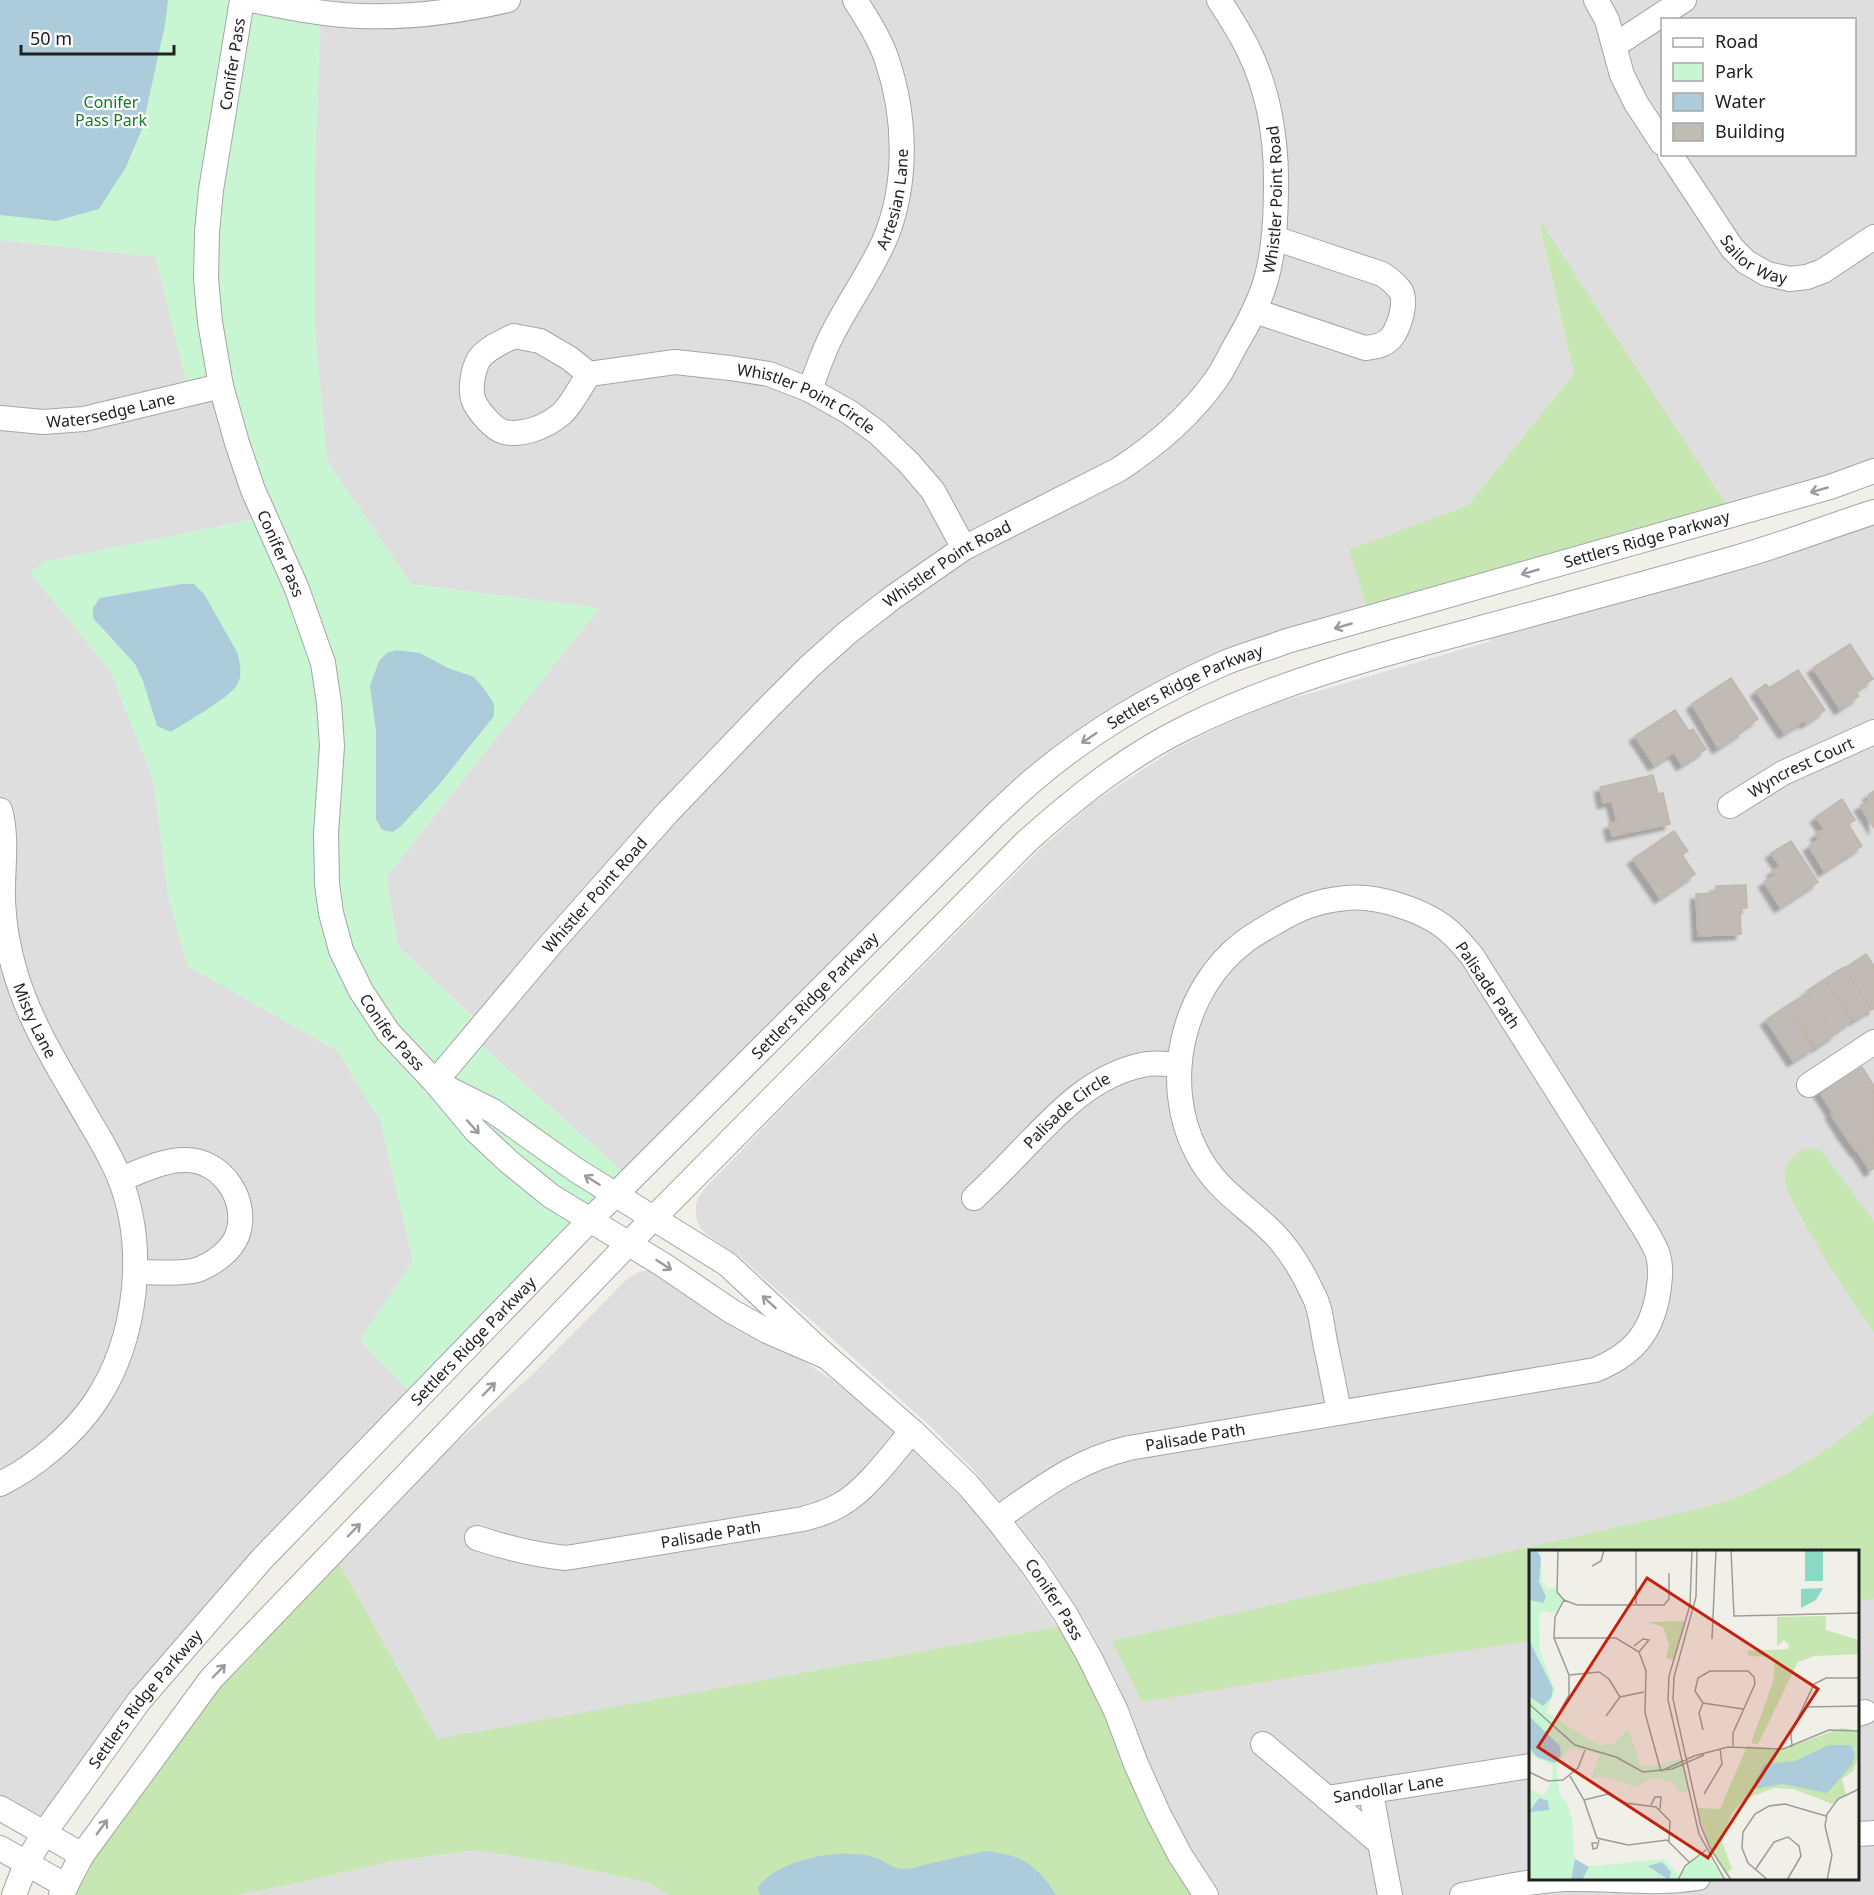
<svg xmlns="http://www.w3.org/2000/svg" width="1874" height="1895" font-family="'Noto Sans',sans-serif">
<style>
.residential{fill:#dfdede;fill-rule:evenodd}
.grass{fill:#c6e6b2}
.park{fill:#c9f6d2}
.water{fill:#accbdb}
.building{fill:#c1bbb5;stroke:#c1b7ab;stroke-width:1.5;filter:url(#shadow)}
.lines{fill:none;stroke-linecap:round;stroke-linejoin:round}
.minor-casing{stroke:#a5a5a5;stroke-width:26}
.minor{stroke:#fff;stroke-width:24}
.oneway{stroke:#9b9b9b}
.labels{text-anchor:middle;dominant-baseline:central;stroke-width:4.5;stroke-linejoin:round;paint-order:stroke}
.street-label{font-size:16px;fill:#212121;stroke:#fff}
.park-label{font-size:16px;fill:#147a28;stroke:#fff}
.inset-road{fill:none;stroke:#9d9d98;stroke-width:1.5}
.view{fill:#c3230e;fill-opacity:0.15;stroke:#c3230e;stroke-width:3}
.inset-edge{fill:none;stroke:#212121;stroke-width:3}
</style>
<defs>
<filter id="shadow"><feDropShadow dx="-5.5" dy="5.5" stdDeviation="1.5" flood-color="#0004"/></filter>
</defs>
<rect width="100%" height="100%" fill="#f0efe8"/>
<!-- residential -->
<path class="residential" d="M 301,0 L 1874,0 L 1874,471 L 1733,515 L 1538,220 L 1574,374 L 1468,505 L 1350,550 L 1370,618 L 1287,641 L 1071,750 L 631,1179 L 472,1037 L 482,1025 L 398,947 L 386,877 L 599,608 L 411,584 L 327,461 L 315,329 L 315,178 ZM 1662,20 L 1854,20 L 1854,154 L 1662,154 Z
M 0,240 L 156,257 L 189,394 L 221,386 L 265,517 L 43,562 L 31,573 L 110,670 L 154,782 L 168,895 L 188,966 L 338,1051 L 381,1122 L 413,1261 L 360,1340 L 417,1399 L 262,1559 L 45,1832 L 0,1808 Z
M 1874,512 L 1874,1895 L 1206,1895 L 1136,1764 L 1135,1723 L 1117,1682 L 1086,1622 L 1045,1558 L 1000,1501 L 973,1469 L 928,1424 L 740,1257 L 706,1234 L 699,1226 L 696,1217 L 696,1205 L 698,1198 L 706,1187 L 776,1115 L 1040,849 L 1090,805 L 1113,789 L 1175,749 L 1223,725 L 1273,704 L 1491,641 L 1483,628 ZM 1530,1552 L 1858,1552 L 1858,1878 L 1530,1878 Z
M 648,1270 L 656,1272 L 807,1363 L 832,1380 L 880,1418 L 940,1474 L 983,1522 L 1018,1568 L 1057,1627 L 437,1740 L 337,1559 L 429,1467 L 533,1374 L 626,1280 L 636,1273 Z
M 474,1850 L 562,1864 L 650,1883 L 669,1895 L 237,1895 L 298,1883 L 387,1862 Z"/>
<!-- grass -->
<path class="grass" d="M 1538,218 L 1733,515 L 1370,618 L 1349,550 L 1468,505 L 1574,374 Z
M 1808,1148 L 1819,1150 L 1825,1156 L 1874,1221 L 1874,1332 C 1847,1293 1821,1255 1799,1213 C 1794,1203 1786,1191 1785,1179 C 1784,1164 1794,1152 1808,1148 Z
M 1874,1412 L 1874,1599 L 1858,1600 L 1858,1552 L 1530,1552 L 1530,1641 L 1367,1665 L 1142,1702 L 1112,1641 L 1707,1507 C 1766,1490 1829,1453 1874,1412 Z
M 333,1552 L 437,1739 L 1057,1627 L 1071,1623 L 1206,1895 L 669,1895 L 650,1883 L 562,1864 L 474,1850 L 387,1862 L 298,1883 L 237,1895 L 61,1895 L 211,1679 Z"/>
<!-- park -->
<path class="park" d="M 0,0 L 301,0 L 321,13 L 315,178 L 315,329 L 327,461 L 411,584 L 599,608 L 386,877 L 398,947 L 482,1026 L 473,1038 L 631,1179 L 417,1399 L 360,1340 L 413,1261 L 381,1122 L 338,1051 L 188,966 L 168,895 L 154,782 L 110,670 L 30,573 L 43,562 L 265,517 L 221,387 L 189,394 L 156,257 L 0,240 Z"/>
<!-- water -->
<path class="water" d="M 0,0 L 168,0 L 165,25 L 142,129 L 126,167 L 99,209 L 56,221 L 0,215 Z
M 182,584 L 194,584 L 204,594 L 237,652 C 240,662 243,676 237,685 C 229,698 186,722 171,732 L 157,726 L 143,681 L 135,664 L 93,618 L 93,608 L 100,598 Z
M 396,650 L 420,653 L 448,668 L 474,677 L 485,690 L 494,704 L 494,716 L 438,786 L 400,827 L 393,832 L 382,830 L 376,819 L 376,731 L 370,686 L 379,661 L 387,653 Z
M 986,1851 C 1022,1855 1037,1865 1056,1895 L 761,1895 L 759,1892 L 758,1887 C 780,1859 837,1849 870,1856 C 882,1858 891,1869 904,1869 C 913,1869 923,1865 932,1863 C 950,1859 968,1855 986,1851 Z"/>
<!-- building -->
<path class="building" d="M 1850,644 L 1873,679 L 1855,691 L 1859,696 L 1840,709 L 1813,668 Z
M 1798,670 L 1825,710 L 1806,723 L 1805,720 L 1784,733 L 1756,691 L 1766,684 L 1769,688 Z
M 1731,678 L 1758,719 L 1742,729 L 1744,731 L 1718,748 L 1692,704 Z
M 1675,710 L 1689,731 L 1693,729 L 1706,749 L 1682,765 L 1674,752 L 1654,765 L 1635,736 Z
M 1653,775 L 1658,794 L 1663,793 L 1670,824 L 1612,836 L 1609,824 L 1617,822 L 1612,801 L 1603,803 L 1600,787 Z
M 1874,791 L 1874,828 L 1860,806 L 1871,799 L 1868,795 Z
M 1842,799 L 1855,820 L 1848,824 L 1862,846 L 1824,871 L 1809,846 L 1819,839 L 1816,834 L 1824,829 L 1816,817 Z
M 1674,831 L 1688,851 L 1682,855 L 1695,874 L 1660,898 L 1633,859 Z
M 1791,841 L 1818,882 L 1780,907 L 1764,882 L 1775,875 L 1772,871 L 1780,866 L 1771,853 Z
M 1746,885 L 1747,908 L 1740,908 L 1741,934 L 1698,936 L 1696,894 L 1716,893 L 1716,886 Z
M 1866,954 L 1874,966 L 1874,1008 L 1872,1010 L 1845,968 Z
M 1844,967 L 1871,1009 L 1854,1020 L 1825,979 Z
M 1825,979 L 1851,1021 L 1834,1033 L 1807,991 Z
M 1808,993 L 1835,1034 L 1816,1047 L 1788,1005 Z
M 1788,1005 L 1813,1048 L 1793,1061 L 1766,1020 Z
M 1862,1067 L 1874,1086 L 1833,1113 L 1819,1091 L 1848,1071 L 1851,1074 Z
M 1873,1087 L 1874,1113 L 1843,1133 L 1831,1114 Z
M 1874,1113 L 1874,1139 L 1856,1151 L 1843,1133 Z
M 1874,1139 L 1874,1168 L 1870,1171 L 1857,1150 Z"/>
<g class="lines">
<!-- minor casing -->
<g class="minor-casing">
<g id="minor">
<path id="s1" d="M 242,0 L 211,190 L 207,232 L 206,279 L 210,322 L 221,386 L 237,443 L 253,490 L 297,589 L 323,663 L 329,703 L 332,746 L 326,834 L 327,884 L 331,913 L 341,950 L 361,991 L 388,1032 L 435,1082 L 476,1131 L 508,1161 L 551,1196 L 665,1266 L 731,1311 L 767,1331 L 827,1357"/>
<path d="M 251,0 C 287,7 324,15 361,16 C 410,18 461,11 508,0"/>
<path d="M 1596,0 L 1607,20 L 1622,75 L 1636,103 L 1662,143"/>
<path d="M 1615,45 L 1684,0"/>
<path id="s2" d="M 1670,154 L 1732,248 L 1746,262 L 1767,274 L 1790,279 L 1807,277 L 1823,271 L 1874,237"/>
<path d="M 1255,311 L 1365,348 C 1374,347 1384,346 1391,338 C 1399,328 1408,301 1400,290 C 1395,283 1388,278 1382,274 L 1274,238"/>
<path d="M 514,336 L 540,341 L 569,358 L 589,374 C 582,384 569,409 560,415 C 546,427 522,436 504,432 C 493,429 477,410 473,399 C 470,388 473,369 479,359 C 487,348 502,342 514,336 Z"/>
<path id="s3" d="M 589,374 L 675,362 L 730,368 L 769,374 L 810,390 L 849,412 L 878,433 L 909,463 L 933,491 L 964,548"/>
<path id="s4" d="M 810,390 C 817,370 824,349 834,331 C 850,300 871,271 885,239 C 908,183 906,117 887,60 C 880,39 867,19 855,0"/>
<path id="s5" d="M 0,418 L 43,422 L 84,419 L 221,386"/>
<path id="s6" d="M 1730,806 L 1783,773 L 1874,732"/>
<path id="s7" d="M 0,810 C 8,839 2,871 3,901 C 4,923 8,947 14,968 C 29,1023 62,1073 90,1122 C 101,1140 112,1159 120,1179 C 147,1248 137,1339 96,1401 C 74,1434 35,1467 0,1484"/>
<path id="s8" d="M 435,1082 L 551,944 L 668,812 L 764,712 L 809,667 L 847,633 L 892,598 L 964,548 L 1118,470 C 1155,446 1189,417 1215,381 C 1223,370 1229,357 1235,346 C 1248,324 1259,304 1266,280 C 1275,247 1276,213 1276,180 C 1276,137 1268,90 1249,51 C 1241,34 1230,17 1219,0"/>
<path d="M 1809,1085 L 1874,1042"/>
<path id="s9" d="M 445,1087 L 493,1111 L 576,1170 L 727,1264 L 827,1357 L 912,1431 L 968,1485 L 997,1519 L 1034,1567 L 1066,1615 L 1090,1658 L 1116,1711 L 1136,1764 L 1158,1813 L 1180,1855 L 1206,1895"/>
<path d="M 120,1179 C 140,1172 165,1159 186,1160 C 223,1160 250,1202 237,1236 C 231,1251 214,1263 200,1269 C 183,1275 154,1272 136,1272"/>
<path id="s10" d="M 974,1198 C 990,1183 1005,1168 1020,1152 C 1055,1116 1090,1076 1142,1065 C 1154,1062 1166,1064 1179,1065"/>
<path id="s11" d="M 997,1519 C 1042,1488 1075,1461 1129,1448 L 1595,1370 C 1632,1355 1651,1334 1658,1294 C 1660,1280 1662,1266 1657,1252 C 1654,1245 1650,1238 1646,1231 L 1472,956 C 1466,949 1459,940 1451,933 C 1428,911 1378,895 1346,898 C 1316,901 1300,908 1274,923 C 1264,929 1253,935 1244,942 C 1182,989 1161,1083 1196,1151 C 1213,1186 1240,1202 1267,1227 C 1287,1245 1302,1270 1313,1294 C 1321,1308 1322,1326 1325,1342 C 1330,1366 1335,1389 1339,1413"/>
<path id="s12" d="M 477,1538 C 507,1548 535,1555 566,1558 L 803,1519 C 817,1515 831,1511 843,1503 C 867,1489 894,1452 912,1431"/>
<path d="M 1858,1714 L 1865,1712"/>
<path id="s13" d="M 1263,1744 L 1327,1798 L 1530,1766"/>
<path d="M 1371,1792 L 1380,1843"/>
<path d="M 1327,1798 L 1380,1843 L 1390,1895"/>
<path d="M 0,1808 L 82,1855"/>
<path d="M 1858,1834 L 1874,1833"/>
<path d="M 0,1848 L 66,1886"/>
<path id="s14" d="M 14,1895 L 26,1864 L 45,1832 L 139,1701 L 262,1559 L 589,1221 L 995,815 C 1007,804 1019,792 1032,781 C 1088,733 1155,694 1222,664 C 1243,655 1266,649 1287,641 L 1830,487 L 1874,471"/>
<path d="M 61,1895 L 82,1855 L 211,1679 L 629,1243 L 1026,842 C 1075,798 1127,756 1187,727 C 1300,671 1426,644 1547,610 C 1612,592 1677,575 1742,556 C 1787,543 1830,526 1874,512"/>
<path d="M 1462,1895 C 1496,1889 1532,1880 1567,1879 C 1611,1878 1654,1885 1698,1878"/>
</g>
</g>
<!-- minor -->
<use href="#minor" class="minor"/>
</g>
<!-- one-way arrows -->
<defs><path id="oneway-shaft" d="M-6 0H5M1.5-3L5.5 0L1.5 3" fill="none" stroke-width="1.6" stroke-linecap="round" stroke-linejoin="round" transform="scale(1.5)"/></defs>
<g class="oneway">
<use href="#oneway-shaft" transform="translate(1819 490) rotate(164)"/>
<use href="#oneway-shaft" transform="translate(1530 572) rotate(164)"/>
<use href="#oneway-shaft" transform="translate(1343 626) rotate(164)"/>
<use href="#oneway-shaft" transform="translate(1089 738) rotate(146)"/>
<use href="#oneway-shaft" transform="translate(473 1127) rotate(48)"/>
<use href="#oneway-shaft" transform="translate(592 1180) rotate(-148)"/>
<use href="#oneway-shaft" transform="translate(664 1265) rotate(33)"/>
<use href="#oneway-shaft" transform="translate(769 1302) rotate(-138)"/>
<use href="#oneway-shaft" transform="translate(489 1389) rotate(-46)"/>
<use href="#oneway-shaft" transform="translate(354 1530) rotate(-46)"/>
<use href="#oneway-shaft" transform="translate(219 1671) rotate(-46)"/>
<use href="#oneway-shaft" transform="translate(102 1827) rotate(-54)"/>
</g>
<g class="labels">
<!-- street labels -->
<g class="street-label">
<text transform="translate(232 64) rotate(-81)">Conifer Pass</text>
<text stroke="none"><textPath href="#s4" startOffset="210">Artesian Lane</textPath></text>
<text stroke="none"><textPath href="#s8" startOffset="1254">Whistler Point Road</textPath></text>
<text stroke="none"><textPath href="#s2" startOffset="138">Sailor Way</textPath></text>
<text stroke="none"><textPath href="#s3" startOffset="225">Whistler Point Circle</textPath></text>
<text stroke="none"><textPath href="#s5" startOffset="112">Watersedge Lane</textPath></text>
<text stroke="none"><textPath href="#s14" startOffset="2181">Settlers Ridge Parkway</textPath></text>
<text stroke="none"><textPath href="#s1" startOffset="568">Conifer Pass</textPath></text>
<text stroke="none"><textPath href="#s8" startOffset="732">Whistler Point Road</textPath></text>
<text stroke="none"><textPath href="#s14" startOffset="1695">Settlers Ridge Parkway</textPath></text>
<text stroke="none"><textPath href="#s6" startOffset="81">Wyncrest Court</textPath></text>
<text stroke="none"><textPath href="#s8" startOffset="246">Whistler Point Road</textPath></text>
<text transform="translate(1488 985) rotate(56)">Palisade Path</text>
<text stroke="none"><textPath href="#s14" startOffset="1209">Settlers Ridge Parkway</textPath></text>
<text stroke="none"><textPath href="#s7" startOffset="216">Misty Lane</textPath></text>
<text stroke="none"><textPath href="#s1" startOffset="1072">Conifer Pass</textPath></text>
<text stroke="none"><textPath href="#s10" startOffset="128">Palisade Circle</textPath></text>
<text stroke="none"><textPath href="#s14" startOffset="723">Settlers Ridge Parkway</textPath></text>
<text stroke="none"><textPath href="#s11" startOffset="218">Palisade Path</textPath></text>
<text stroke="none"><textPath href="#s12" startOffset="238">Palisade Path</textPath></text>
<text stroke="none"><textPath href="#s9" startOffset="804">Conifer Pass</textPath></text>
<text stroke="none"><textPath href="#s14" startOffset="237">Settlers Ridge Parkway</textPath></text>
<text stroke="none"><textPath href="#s13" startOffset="146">Sandollar Lane</textPath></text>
</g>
<!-- park labels -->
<g class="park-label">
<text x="111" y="102">Conifer<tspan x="111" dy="18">Pass Park</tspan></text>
</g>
</g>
<!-- overview -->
<g transform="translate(1529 1550)">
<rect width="330" height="330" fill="#f0efe8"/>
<path d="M 297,66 L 297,80 L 330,90 L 330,104 L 285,106 L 269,112 L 229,194 L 222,193 L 244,132 L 246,113 L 242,107 L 220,106 L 218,101 L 259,99 L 260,94 L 255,90 L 248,96 L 248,67 ZM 156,71 L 145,110 L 137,108 L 140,95 L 134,77 L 118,72 ZM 313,178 L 330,181 L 329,208 L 324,221 L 313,229 L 317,245 L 303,254 L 265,239 L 245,238 L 216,249 L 203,263 L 192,289 L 203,319 L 197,323 L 181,298 L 168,258 L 191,259 L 218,196 L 254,199 Z" fill="#c6e6b2"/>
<path d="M 0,0 L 11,0 L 13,31 L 19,38 L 27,39 L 35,50 L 27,63 L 13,61 L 10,67 L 11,101 L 26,141 L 17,162 L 69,195 L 85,194 L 99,179 L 111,214 L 117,217 L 152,209 L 159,241 L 150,243 L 146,234 L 132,229 L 123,228 L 107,237 L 76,227 L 62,228 L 71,204 L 41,198 L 27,217 L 31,246 L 39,254 L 43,270 L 45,306 L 54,315 L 65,316 L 135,309 L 150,325 L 166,308 L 178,304 L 196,330 L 0,330 L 0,239 L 15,246 L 23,231 L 24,216 L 0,204 Z" fill="#c9f6d2"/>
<path d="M 276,0 L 294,0 L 294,31 L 276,31 ZM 294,38 L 287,50 L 272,58 L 272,39 Z" fill="#8cd9c4"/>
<path d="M 0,0 L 7,0 L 12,8 L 10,32 L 17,47 L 14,53 L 0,50 ZM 0,90 L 24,138 L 22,148 L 14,156 L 0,146 ZM 0,166 L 31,196 L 32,205 L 26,213 L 8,207 L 0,197 ZM 300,195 L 322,195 L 326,205 L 323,215 L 298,243 L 254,234 L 223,239 L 235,214 L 266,211 ZM 10,248 L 19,251 L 20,260 L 0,262 ZM 46,309 L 60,317 L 53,330 L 42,330 ZM 133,312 L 142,322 L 140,330 L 119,316 Z" fill="#accbdb"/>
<path class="inset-road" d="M 29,0 L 28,42 L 35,50 L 48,55 L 135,55 L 140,49 L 140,23M 107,0 L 107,54M 163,0 L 161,55 L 140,126 L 139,150 L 170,284 L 196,330M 168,0 L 167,47 L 145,127 L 144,149 L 172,276 L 181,298 L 202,330M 202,0 L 205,66 L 330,63M 63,16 L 72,11 L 75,0M 25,88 L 87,88 L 110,102 L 117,121 L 116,163 L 132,221M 183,89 L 187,0M 105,96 L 114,89 L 120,90 L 110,102M 40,125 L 70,122 L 80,129 L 91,147M 174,153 L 170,163 L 174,180M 0,154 L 46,195 L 87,207 L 114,222 L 143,219 L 175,205M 276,157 L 330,156M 77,166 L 91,147 L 115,142M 23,175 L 40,145 L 40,125 L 25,88 L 26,67 L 35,50M 204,196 L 204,183 L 226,134 L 225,127 L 219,121 L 181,121 L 169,128 L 166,141 L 174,153 L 214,159M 263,197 L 262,183 L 285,134 L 297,128 L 330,128M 132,221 L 165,206 L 199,197 L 254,199 L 300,180 L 330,181M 0,222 L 19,231 L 34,230 L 49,218 L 56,200M 41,226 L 55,250 L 68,288 L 99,295 L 138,290 L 160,312M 175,244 L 193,214 L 191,199M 55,250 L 79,244 L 97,253 L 127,257 L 141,271 L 140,291M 122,255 L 126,247 L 132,247 L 131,259M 68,293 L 63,293 L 64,299 L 68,298 L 70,290M 226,320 L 245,292 L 259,287 L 270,296 L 272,306 L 258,330M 149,330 L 156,316 L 177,300M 239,330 L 219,313 L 213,298 L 214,282 L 226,264 L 240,256 L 256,254 L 297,266M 298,330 L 303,305 L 296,276 L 298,264 L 309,249 L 330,239"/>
<path class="view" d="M 118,28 L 289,139 L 179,308 L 9,197 Z"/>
<rect width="330" height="330" class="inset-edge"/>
</g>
<!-- legend -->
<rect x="1661" y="18" width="195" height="138" fill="#ffffff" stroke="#a6a6a6" stroke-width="1.5"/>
<rect x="1673" y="38" width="30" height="9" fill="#ffffff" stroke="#a6a6a6" stroke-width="1.5"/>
<text x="1715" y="48" font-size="18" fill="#212121">Road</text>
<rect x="1673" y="63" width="30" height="18" fill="#c9f6d2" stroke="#a6a6a6" stroke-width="1.5"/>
<text x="1715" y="78" font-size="18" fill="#212121">Park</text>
<rect x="1673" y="93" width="30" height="18" fill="#accbdb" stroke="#a6a6a6" stroke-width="1.5"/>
<text x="1715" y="108" font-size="18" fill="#212121">Water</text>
<rect x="1673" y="123" width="30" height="18" fill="#c1bbb5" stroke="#a6a6a6" stroke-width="1.5"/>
<text x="1715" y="138" font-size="18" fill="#212121">Building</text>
<!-- scale -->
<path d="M21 45v9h153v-9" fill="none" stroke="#212121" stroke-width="3"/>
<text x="30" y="45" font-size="18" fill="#212121" stroke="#ffffff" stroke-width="4.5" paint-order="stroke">50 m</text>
</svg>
